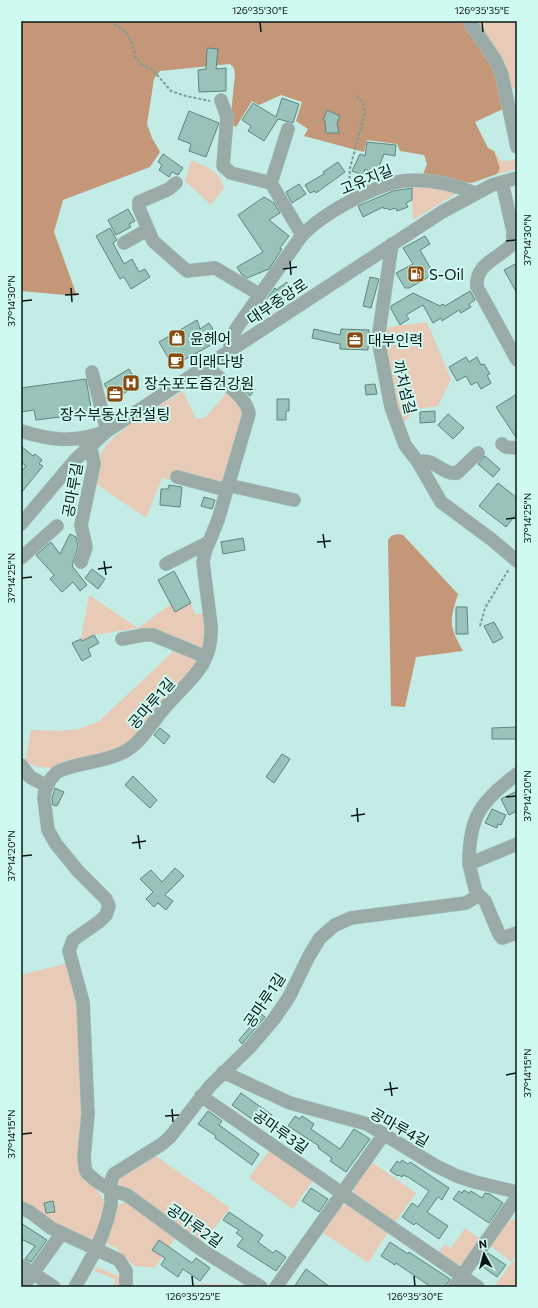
<svg xmlns="http://www.w3.org/2000/svg" width="538" height="1308" font-family="Commissioner,'Noto Sans KR',sans-serif">
<style>
.green{fill:#e7cbb7}
.forest{fill:#c39777}
.building{fill:#99c2bb;stroke:#5e857e}
.lines{fill:none;stroke-linecap:round;stroke-linejoin:round}
.minor-casing{stroke:#a1c6c0;stroke-width:14}
.path{stroke:#7c9c97;stroke-width:2;stroke-dasharray:3 2;stroke-linecap:butt}
.minor{stroke:#99aaa7;stroke-width:13}
.ticks{fill:none;stroke:#081816;stroke-width:1.5}
.labels{text-anchor:middle;dominant-baseline:central;stroke-width:4;stroke-linejoin:round;paint-order:stroke}
.street-label{font-size:15px;fill:#081816;stroke:#cffaf2}
.poi-label{font-size:15px;fill:#081816;stroke:#cffaf2;text-anchor:start}
.neatline{fill:none;stroke:#081816;stroke-width:1.5}
.ticks-label{font-size:10px;text-anchor:middle;fill:#081816}
</style>
<rect width="100%" height="100%" fill="#c2ece5"/>
<!-- green -->
<path class="green" d="M 472,21 L 517,23 L 517,82 L 514,88 L 510,92 Z
M 494,151 L 501,161 L 517,160 L 517,169 L 497,174 L 500,168 Z
M 191,160 C 207,167 219,170 224,188 L 211,205 L 185,181 Z
M 411,183 L 456,191 L 455,194 L 413,220 Z
M 427,322 L 451,379 L 438,406 L 417,409 L 401,425 L 393,402 L 382,328 Z
M 229,390 L 245,408 L 223,484 L 174,481 L 162,478 L 146,518 L 93,482 C 96,474 99,455 103,450 C 116,429 161,405 183,391 L 196,419 L 205,418 Z
M 89,595 L 138,628 L 171,604 L 191,603 L 195,614 L 206,614 L 203,651 L 139,631 L 138,628 L 94,635 L 82,641 L 81,639 Z
M 176,649 L 200,658 L 142,734 L 118,752 L 53,768 L 38,767 L 25,762 L 31,730 L 62,731 L 79,729 L 98,722 Z
M 68,963 L 76,986 L 85,1119 L 93,1184 L 106,1203 L 96,1240 L 92,1241 L 53,1224 L 21,1202 L 21,975 Z
M 270,1149 L 314,1179 L 293,1209 L 249,1178 Z
M 153,1154 L 230,1208 L 202,1244 L 119,1184 L 118,1178 Z
M 372,1162 L 416,1193 L 394,1224 L 355,1196 L 353,1188 Z
M 126,1201 L 175,1238 L 155,1268 L 134,1266 L 116,1248 L 105,1243 L 116,1206 Z
M 349,1204 L 389,1231 L 368,1263 L 323,1233 L 341,1206 Z
M 513,1219 L 517,1222 L 517,1254 L 512,1261 L 517,1265 L 517,1287 L 494,1287 L 512,1262 L 489,1245 L 505,1221 Z
M 465,1228 L 480,1239 L 463,1264 L 457,1266 L 438,1253 L 445,1244 L 451,1248 Z
M 96,1267 L 121,1277 L 119,1287 L 114,1287 L 115,1279 L 94,1271 Z
M 201,1284 L 247,1285 L 251,1287 L 191,1287 Z"/>
<!-- forest -->
<path class="forest" d="M 21,21 L 465,21 L 500,77 L 503,109 L 475,122 L 488,148 L 494,151 L 500,168 L 497,174 L 472,183 L 422,177 L 427,164 L 424,155 L 400,151 L 397,144 L 367,140 L 364,152 L 304,136 L 308,129 L 296,121 L 302,102 L 281,95 L 259,105 L 252,101 L 236,127 L 230,123 L 235,75 L 234,68 L 230,64 L 160,71 L 154,79 L 147,124 L 152,138 L 160,152 L 150,167 L 63,200 L 54,232 L 77,296 L 21,291 Z
M 397,534 L 403,535 L 458,594 C 449,622 449,626 463,651 L 416,657 L 405,707 L 391,706 L 388,540 L 391,536 Z"/>
<!-- building -->
<path class="building" d="M 207,48 L 218,49 L 216,69 L 226,68 L 226,91 L 199,92 L 198,70 L 206,69 Z
M 282,98 L 299,104 L 293,123 L 278,119 L 264,141 L 248,131 L 251,126 L 242,120 L 253,103 L 276,117 Z
M 327,110 L 340,116 L 337,123 L 339,133 L 326,133 L 325,121 L 323,120 Z
M 189,111 L 219,123 L 206,157 L 189,151 L 191,144 L 178,139 Z
M 367,142 L 396,145 L 395,156 L 384,154 L 376,174 L 365,169 L 363,175 L 352,171 L 360,154 L 365,156 Z
M 163,154 L 183,168 L 178,175 L 172,172 L 169,177 L 159,170 L 162,165 L 158,162 Z
M 338,162 L 345,172 L 316,193 L 315,191 L 310,193 L 305,185 L 324,174 L 323,172 Z
M 299,184 L 306,194 L 292,203 L 286,192 Z
M 412,188 L 412,200 L 406,203 L 408,207 L 397,211 L 396,208 L 389,210 L 387,208 L 384,209 L 383,207 L 363,217 L 358,206 L 393,191 Z
M 264,197 L 274,203 L 280,213 L 269,220 L 289,236 L 280,248 L 282,249 L 269,269 L 247,278 L 242,275 L 237,267 L 263,252 L 238,215 Z
M 128,209 L 135,221 L 129,224 L 131,227 L 116,235 L 108,220 Z
M 110,228 L 117,240 L 113,243 L 124,264 L 132,259 L 139,272 L 145,269 L 150,277 L 131,289 L 124,277 L 120,279 L 96,236 Z
M 425,236 L 430,244 L 420,250 L 434,274 L 409,288 L 405,288 L 396,273 L 413,264 L 403,248 Z
M 517,263 L 517,293 L 504,270 Z
M 370,277 L 379,279 L 371,308 L 363,306 Z
M 287,282 L 294,294 L 265,313 L 261,307 L 275,288 L 276,290 Z
M 470,291 L 475,300 L 469,304 L 471,307 L 461,313 L 459,310 L 442,321 L 441,318 L 433,323 L 423,305 L 406,315 L 409,319 L 400,325 L 391,309 L 391,306 L 413,293 L 440,306 L 443,304 L 445,306 Z
M 197,320 L 200,329 L 209,323 L 220,340 L 173,366 L 159,342 Z
M 314,329 L 340,335 L 341,329 L 369,330 L 368,350 L 340,349 L 340,344 L 312,338 Z
M 466,357 L 469,362 L 477,357 L 481,365 L 484,364 L 490,374 L 487,375 L 491,383 L 481,389 L 477,382 L 471,385 L 466,376 L 457,381 L 449,367 Z
M 129,369 L 138,385 L 114,399 L 104,384 Z
M 241,378 L 255,389 L 250,396 L 237,382 Z
M 86,379 L 92,413 L 36,420 L 34,410 L 21,412 L 21,388 Z
M 375,384 L 377,394 L 366,395 L 365,385 Z
M 517,394 L 517,439 L 496,407 Z
M 277,399 L 289,399 L 289,411 L 286,411 L 286,420 L 277,420 Z
M 435,411 L 435,422 L 420,423 L 420,412 Z
M 448,414 L 464,428 L 453,439 L 438,425 Z
M 21,446 L 33,456 L 35,454 L 42,460 L 39,464 L 43,466 L 21,493 L 21,472 L 26,466 L 21,462 Z
M 485,456 L 500,469 L 493,477 L 478,464 Z
M 498,483 L 517,498 L 517,513 L 506,527 L 479,506 Z
M 169,485 L 182,487 L 180,507 L 160,505 L 161,489 L 168,489 Z
M 204,497 L 215,500 L 212,509 L 201,506 Z
M 70,534 L 76,537 L 78,547 L 72,566 L 87,585 L 80,591 L 73,582 L 62,592 L 50,579 L 54,575 L 36,555 L 51,542 L 60,554 Z
M 243,538 L 245,550 L 223,554 L 221,542 Z
M 92,569 L 105,579 L 98,589 L 85,578 Z
M 174,571 L 191,603 L 175,612 L 158,580 Z
M 456,607 L 467,607 L 468,634 L 456,634 Z
M 494,622 L 503,638 L 493,643 L 484,626 Z
M 94,635 L 99,643 L 88,649 L 91,656 L 82,661 L 72,643 L 81,639 L 82,641 Z
M 517,727 L 517,739 L 492,739 L 492,728 Z
M 160,728 L 170,736 L 164,744 L 154,735 Z
M 282,754 L 290,759 L 274,783 L 266,777 Z
M 133,776 L 157,800 L 150,808 L 125,785 Z
M 55,788 L 64,792 L 57,806 L 53,805 L 52,798 Z
M 517,791 L 517,811 L 509,815 L 501,799 Z
M 492,809 L 506,815 L 501,825 L 498,824 L 497,828 L 485,823 Z
M 175,868 L 184,876 L 165,895 L 173,901 L 166,910 L 158,903 L 154,907 L 146,899 L 153,892 L 140,879 L 151,870 L 162,882 Z
M 261,1014 L 265,1017 L 242,1044 L 239,1040 Z
M 241,1093 L 272,1115 L 265,1124 L 261,1122 L 260,1125 L 232,1105 Z
M 208,1111 L 222,1121 L 219,1125 L 259,1154 L 252,1165 L 215,1138 L 216,1136 L 198,1124 Z
M 295,1116 L 300,1119 L 302,1116 L 314,1124 L 311,1129 L 340,1149 L 354,1129 L 370,1139 L 346,1172 L 330,1161 L 332,1158 L 318,1148 L 319,1146 L 288,1126 Z
M 402,1160 L 408,1164 L 410,1162 L 449,1188 L 442,1200 L 438,1197 L 427,1212 L 448,1226 L 439,1239 L 416,1223 L 414,1225 L 402,1217 L 412,1203 L 418,1207 L 429,1191 L 408,1177 L 403,1175 L 402,1177 L 399,1175 L 398,1176 L 390,1171 L 397,1161 L 400,1163 Z
M 311,1188 L 328,1199 L 319,1212 L 302,1201 Z
M 464,1190 L 469,1193 L 471,1191 L 482,1198 L 485,1193 L 490,1194 L 503,1203 L 489,1223 L 453,1199 L 459,1191 L 462,1193 Z
M 53,1201 L 55,1212 L 46,1213 L 44,1203 Z
M 229,1212 L 263,1235 L 258,1242 L 273,1253 L 276,1250 L 286,1257 L 276,1271 L 237,1246 L 243,1238 L 236,1233 L 239,1230 L 223,1220 Z
M 21,1223 L 47,1240 L 31,1262 L 25,1259 L 35,1246 L 21,1239 Z
M 159,1240 L 192,1263 L 196,1258 L 210,1268 L 200,1281 L 183,1269 L 178,1277 L 161,1265 L 165,1258 L 152,1250 Z
M 390,1242 L 408,1254 L 409,1252 L 450,1279 L 445,1287 L 431,1287 L 396,1263 L 395,1265 L 381,1256 Z
M 488,1253 L 506,1265 L 497,1277 L 480,1265 Z
M 306,1269 L 330,1287 L 294,1287 Z"/>
<g class="lines">
<!-- minor casing -->
<g class="minor-casing">
<path id="minor" d="M 469,21 L 496,61 L 502,75 L 517,147
M 221,100 L 227,117 L 223,166 L 231,173 L 271,183 L 302,235
M 502,182 L 513,231 L 513,243 C 500,259 475,262 477,287 L 517,360
M 176,183 L 169,189 L 139,202 L 139,208 L 153,241 L 187,271 L 215,268 L 259,294
M 271,183 L 288,129
M 124,243 L 147,230
M 392,244 L 378,339 L 391,407 L 405,445 L 418,462 L 441,502 L 491,539 L 517,561
M 229,352 L 232,336 L 238,326 L 300,238 C 318,216 374,185 403,181 C 427,178 452,184 475,193
M 207,366 C 218,379 248,397 249,414 L 218,520 L 205,552 L 203,562 L 211,626 C 213,669 186,681 163,710 C 151,724 141,743 124,752 C 103,763 78,762 57,772 L 50,780 L 45,791 L 44,798 L 48,830 L 56,844 L 78,871 L 106,899 L 109,906 L 106,915 L 100,921 L 73,940 L 69,951 L 83,1002 L 88,1114 L 84,1157 L 85,1168 L 87,1173 L 96,1181 L 111,1190 L 127,1195 L 202,1250 L 261,1287
M 21,431 C 53,441 75,443 107,431 L 442,212 L 492,185 L 517,178
M 502,444 L 506,447 L 517,448
M 418,462 C 435,457 441,475 457,473 L 478,453
M 177,477 L 226,490
M 227,485 L 294,500
M 21,524 L 76,459 L 107,431 L 92,372
M 21,558 L 57,526
M 81,562 L 86,547 L 81,525 L 94,464 L 92,453 L 85,443
M 166,564 L 209,542
M 122,639 L 143,635 L 153,635 L 206,657
M 21,765 L 30,777 L 47,786
M 517,844 L 469,864 L 476,892 L 485,901 L 499,934 L 502,938 L 517,933
M 469,864 C 469,816 480,803 517,774
M 223,1072 L 290,1103 L 367,1124 L 436,1166 L 457,1176 L 475,1182 L 517,1192
M 201,1096 L 478,1287
M 21,1208 L 30,1212 L 51,1228 L 119,1260 L 126,1271 L 126,1287
M 22,1266 L 54,1287
M 23,1287 L 62,1233
M 75,1287 C 90,1261 106,1234 111,1204 C 112,1194 108,1183 114,1174 L 162,1144 L 170,1137 L 210,1086 L 251,1046 L 274,1019 L 289,997 L 309,956 L 320,938 L 335,925 L 351,918 L 466,903 L 479,895
M 276,1287 L 384,1134
M 454,1287 L 517,1197"/>
</g>
<!-- path -->
<path class="path" d="M 110,21 L 126,32 L 133,45 L 135,56 L 142,65 L 152,69 L 171,91 L 186,96 L 210,101
M 349,189 L 350,168 L 365,112 C 364,103 362,99 354,95
M 480,626 L 485,608 L 509,569"/>
<!-- minor -->
<use href="#minor" class="minor"/>
</g>
<!-- ticks -->
<path class="ticks" d="M 260,22 L 261,32M 482,22 L 483,32M 506,241 L 516,240M 290,261 L 291,275M 283,269 L 297,267M 71,288 L 72,302M 65,295 L 79,294M 22,301 L 32,300M 506,519 L 516,518M 323,534 L 325,548M 317,542 L 331,541M 104,561 L 106,575M 98,569 L 112,567M 22,578 L 32,577M 506,797 L 516,796M 357,808 L 358,822M 351,816 L 365,814M 138,835 L 140,849M 132,843 L 146,841M 22,856 L 32,855M 506,1075 L 516,1073M 390,1082 L 392,1096M 384,1090 L 398,1088M 172,1109 L 173,1122M 165,1116 L 179,1115M 22,1134 L 32,1133M 192,1276 L 193,1286M 414,1276 L 415,1286"/>
<!-- icons -->
<defs>
<g id="fuel-square" transform="scale(0.9)"><rect x="-9" y="-9" width="18" height="18" rx="4" fill="#894b0e" stroke="#cffaf2"/><path d="M-5.5-6h7V0h2V4h1.3V-2.5L3-4.5l.8-.8L6-3V5H2.5V1h-1V6h-7ZM-4.2-4.7v3.2H.2V-4.7Z" fill="#fff"/></g>
<g id="shop-square" transform="scale(0.9)"><rect x="-9" y="-9" width="18" height="18" rx="4" fill="#894b0e" stroke="#cffaf2"/><path d="M-5-2.5h2.3a2.7 3.5 0 0 1 5.4 0H5L5.5 6h-11ZM-1.5-2.5h3a1.5 2.3 0 0 0-3 0Z" fill="#fff"/></g>
<g id="office-square" transform="scale(0.9)"><rect x="-9" y="-9" width="18" height="18" rx="4" fill="#894b0e" stroke="#cffaf2"/><path d="M-6-3h4V-5.5h4V-3h4V5H-6ZM-1-4.5V-3h2v-1.5ZM-6 0V1H6V0Z" fill="#fff"/></g>
<g id="cafe-square" transform="scale(0.9)"><rect x="-9" y="-9" width="18" height="18" rx="4" fill="#894b0e" stroke="#cffaf2"/><path d="M-5.5-4.5H6V0H3Q3 3.5 0 3.5H-2.5Q-5.5 3.5-5.5 0ZM3-3.2v2h1.7v-2ZM-6 4.5H4V6H-6Z" fill="#fff"/></g>
<g id="hospital-square" transform="scale(0.9)"><rect x="-9" y="-9" width="18" height="18" rx="4" fill="#894b0e" stroke="#cffaf2"/><path d="M-5-5h3v3.5h4V-5h3V5h-3V1.5h-4V5h-3Z" fill="#fff"/></g>
</defs>
<g fill-rule="evenodd">
<use href="#fuel-square" x="416" y="274"/>
<use href="#shop-square" x="177" y="338"/>
<use href="#office-square" x="355" y="340"/>
<use href="#cafe-square" x="176" y="361"/>
<use href="#hospital-square" x="131" y="383"/>
<use href="#office-square" x="115" y="394"/>
</g>
<g class="labels">
<!-- street labels -->
<g class="street-label">
<text transform="translate(366 179) rotate(-22)">고유지길</text>
<text transform="translate(277 301) rotate(-34)">대부중앙로</text>
<text transform="translate(405 387) rotate(76)">까치섬길</text>
<text transform="translate(72 490) rotate(-80)">공마루길</text>
<text transform="translate(151 703) rotate(-49)">공마루1길</text>
<text transform="translate(264 1000) rotate(-56)">공마루1길</text>
<text transform="translate(400 1127) rotate(29)">공마루4길</text>
<text transform="translate(281 1131) rotate(35)">공마루3길</text>
<text transform="translate(195 1225) rotate(35)">공마루2길</text>
</g>
<!-- poi labels -->
<g class="poi-label">
<text x="429" y="274">S-Oil</text>
<text x="190" y="338">윤헤어</text>
<text x="368" y="340">대부인력</text>
<text x="189" y="361">미래다방</text>
<text x="144" y="383">장수포도즙건강원</text>
<text x="115" y="414" text-anchor="middle">장수부동산컨설팅</text>
</g>
</g>
<!-- border -->
<rect width="538" height="1308" fill="none" stroke="#cffaf2" stroke-width="44"/>
<!-- north arrow -->
<g transform="translate(484 1254) rotate(353)" stroke="#cffaf2" stroke-width="3" paint-order="stroke">
<path d="M0-3L7 15L0 10L-7 15Z" fill="#081816"/>
<text y="-6" font-size="11" font-weight="bold" text-anchor="middle" fill="#081816">N</text>
</g>
<rect x="22" y="22" width="494" height="1264" class="neatline"/>
<g class="ticks-label">
<text x="260" y="14">126°35'30"E</text>
<text x="482" y="14">126°35'35"E</text>
<text transform="translate(527 240) rotate(-90)" y="4">37°14'30"N</text>
<text transform="translate(11 301) rotate(-90)" y="4">37°14'30"N</text>
<text transform="translate(527 518) rotate(-90)" y="4">37°14'25"N</text>
<text transform="translate(11 578) rotate(-90)" y="4">37°14'25"N</text>
<text transform="translate(527 796) rotate(-90)" y="4">37°14'20"N</text>
<text transform="translate(11 856) rotate(-90)" y="4">37°14'20"N</text>
<text transform="translate(527 1073) rotate(-90)" y="4">37°14'15"N</text>
<text transform="translate(11 1134) rotate(-90)" y="4">37°14'15"N</text>
<text x="193" y="1300">126°35'25"E</text>
<text x="415" y="1300">126°35'30"E</text>
</g>
</svg>
